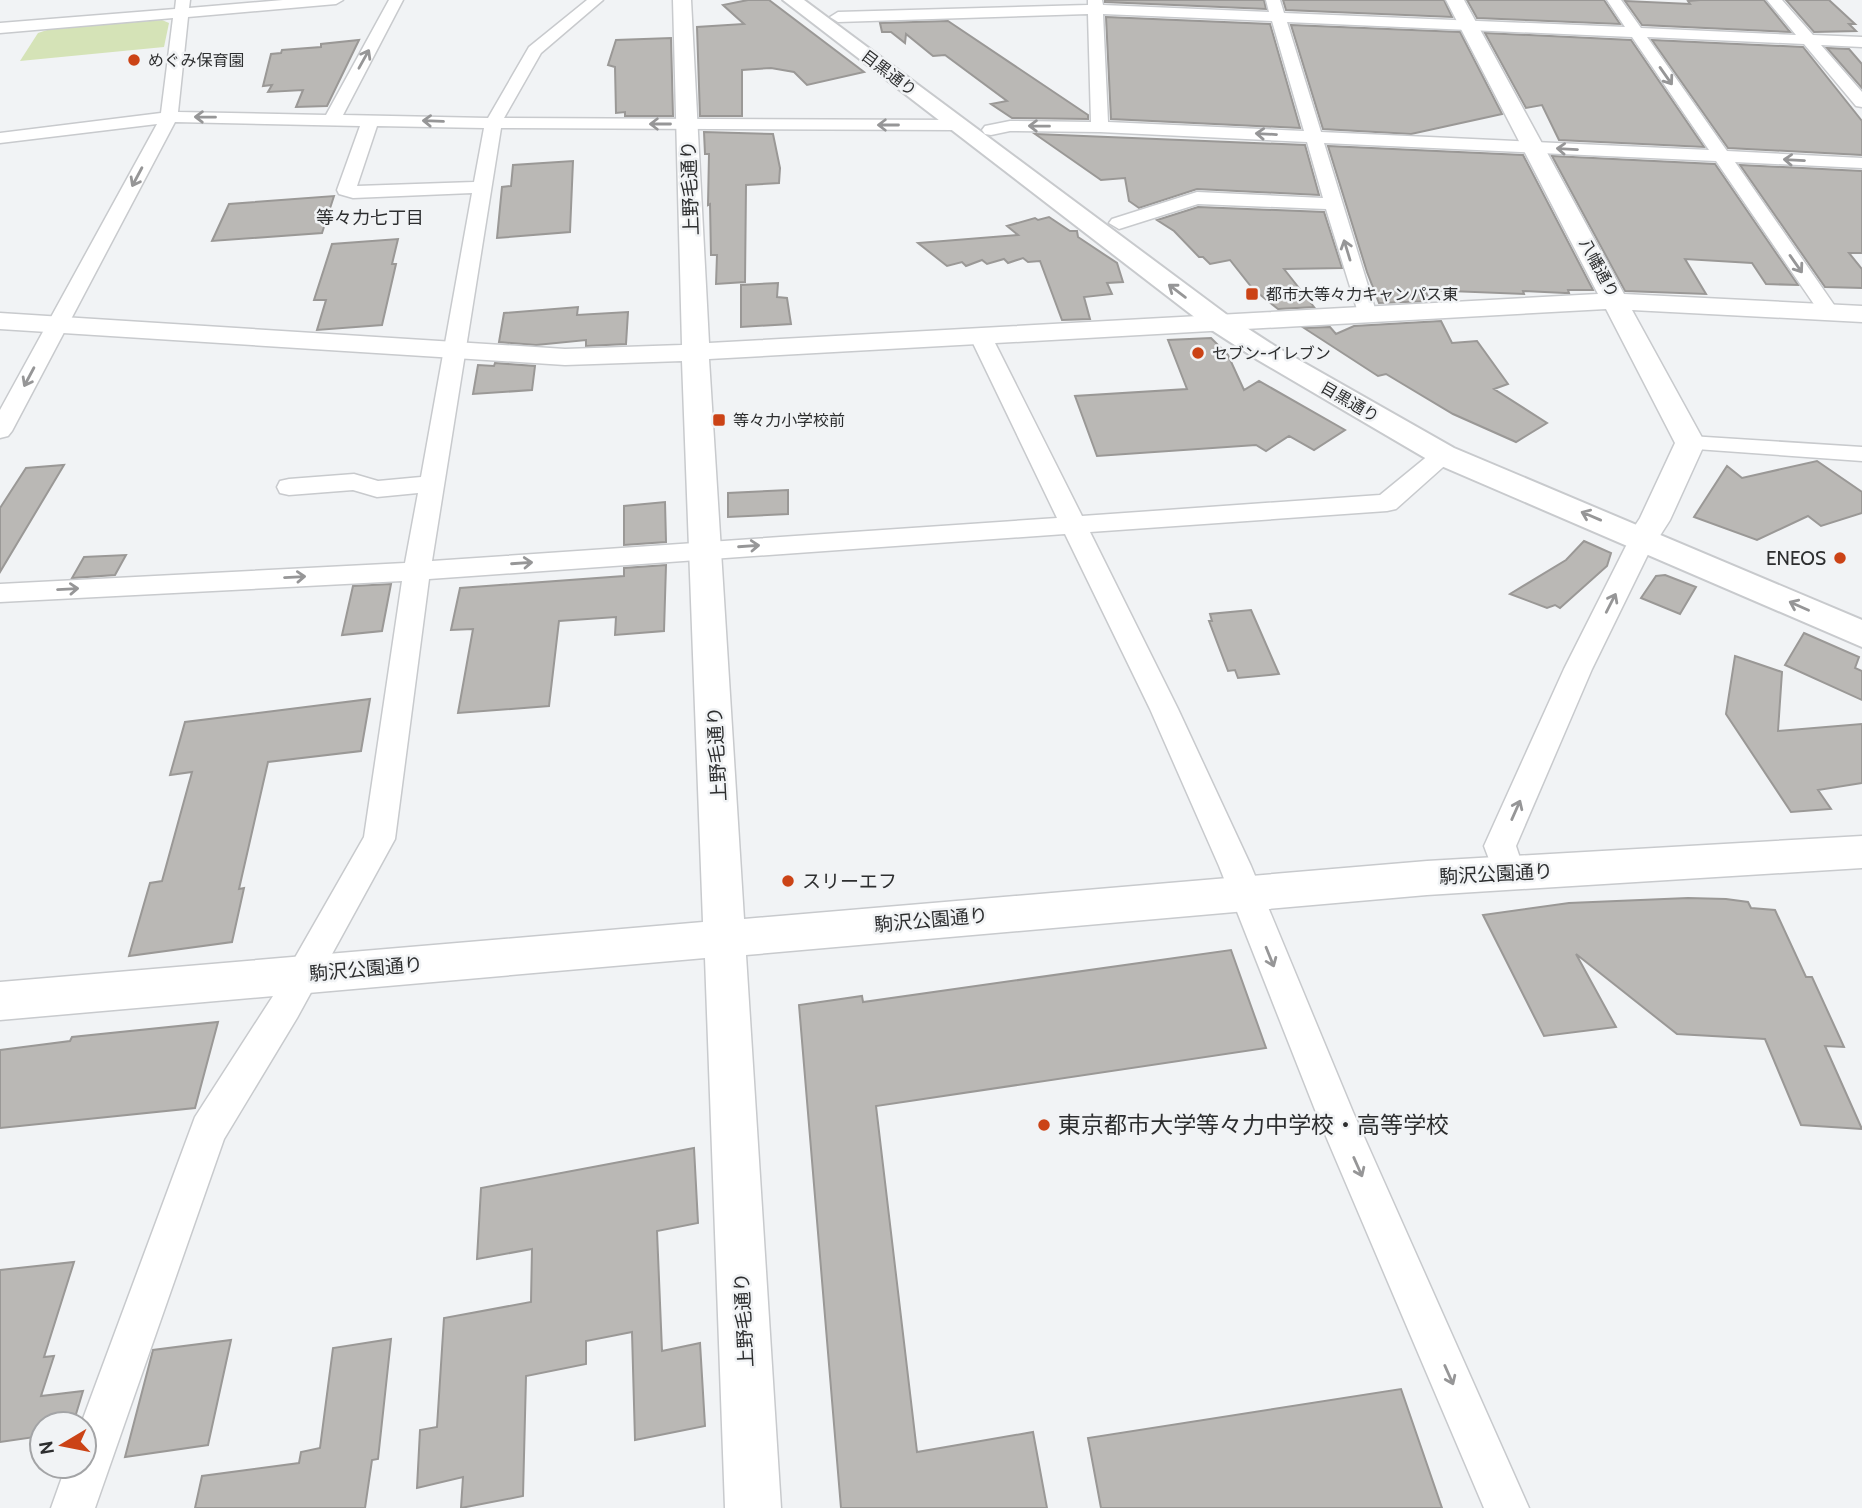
<svg xmlns="http://www.w3.org/2000/svg" width="1862" height="1508" font-family="Cabin,'Noto Sans JP',sans-serif">
<style>
.green{fill:#d5e3b7}
.building{fill:#bab8b5;stroke:#9a9896;stroke-width:2}
.lines{fill:none;stroke-linecap:round;stroke-linejoin:round}
.minor-casing{stroke:#c8cacd;stroke-width:3}
.tertiary-casing{stroke:#c8cacd;stroke-width:3}
.primary-casing{stroke:#c8cacd;stroke-width:4}
.minor{fill:#fff;fill-rule:evenodd}
.tertiary{fill:#fff;fill-rule:evenodd}
.primary{fill:#fff;fill-rule:evenodd}
.oneway{stroke:#969697}
.poi-dot{fill:#cb4316;stroke:#f1f3f5;stroke-width:2.5}
.labels{text-anchor:middle;dominant-baseline:central;stroke-width:5;stroke-linejoin:round;paint-order:stroke}
.far-poi-label{font-size:16px;fill:#2d2e2f;stroke:#f1f3f5;text-anchor:start}
.far-street-label{font-size:16px;fill:#2d2e2f;stroke:#f1f3f5}
.far-neighbourhood-label{font-size:18px;fill:#2d2e2f;stroke:#f1f3f5}
.street-label{font-size:19px;fill:#2d2e2f;stroke:#f1f3f5}
.poi-label{font-size:19px;fill:#2d2e2f;stroke:#f1f3f5;text-anchor:end}
.near-poi-label{font-size:23px;fill:#2d2e2f;stroke:#f1f3f5;text-anchor:start}
</style>
<rect width="100%" height="100%" fill="#f1f3f5"/>
<!-- green -->
<path class="green" d="M 162,20 L 169,23 L 164,47 L 20,61 L 38,33 L 50,29 Z"/>
<!-- building -->
<path class="building" d="M 748,0 L 769,0 L 864,72 L 807,85 L 794,72 L 771,68 L 742,70 L 742,116 L 700,116 L 697,27 L 744,24 L 723,5 Z
M 1105,0 L 1264,0 L 1266,9 L 1105,2 Z
M 1283,0 L 1444,0 L 1452,17 L 1286,10 Z
M 1467,0 L 1604,0 L 1620,24 L 1477,18 Z
M 1700,0 L 1764,0 L 1790,32 L 1642,25 L 1625,1 L 1690,4 L 1688,1 Z
M 1786,0 L 1829,0 L 1855,24 L 1849,24 L 1856,31 L 1814,32 Z
M 1106,17 L 1270,24 L 1300,128 L 1111,119 Z
M 948,21 L 1088,115 L 1088,119 L 1012,118 L 991,104 L 1007,101 L 945,55 L 933,56 L 906,34 L 905,43 L 891,32 L 882,32 L 880,23 Z
M 1291,25 L 1460,32 L 1502,114 L 1411,134 L 1323,129 Z
M 1485,33 L 1631,40 L 1704,147 L 1559,140 L 1542,105 L 1526,108 Z
M 671,38 L 673,116 L 625,116 L 625,112 L 616,113 L 615,67 L 608,65 L 616,40 Z
M 359,40 L 327,106 L 296,107 L 303,90 L 268,92 L 272,85 L 263,86 L 271,54 L 281,53 L 282,50 L 321,47 L 321,44 Z
M 1652,40 L 1803,47 L 1862,121 L 1862,155 L 1728,148 Z
M 1827,48 L 1849,49 L 1862,64 L 1862,88 Z
M 704,132 L 773,134 L 780,168 L 779,183 L 746,185 L 745,282 L 716,284 L 717,255 L 711,255 L 710,204 L 708,205 L 709,154 L 705,154 Z
M 1035,134 L 1305,145 L 1319,195 L 1197,189 L 1139,208 L 1129,201 L 1125,178 L 1101,180 Z
M 1328,146 L 1523,155 L 1593,290 L 1568,290 L 1569,293 L 1565,293 L 1523,291 L 1524,294 L 1425,290 L 1430,301 L 1379,303 L 1367,272 Z
M 1552,156 L 1715,164 L 1798,285 L 1766,284 L 1752,263 L 1685,259 L 1706,294 L 1625,291 Z
M 573,161 L 570,232 L 497,238 L 502,187 L 511,186 L 513,165 Z
M 1740,165 L 1862,171 L 1862,253 L 1849,253 L 1862,269 L 1862,288 L 1825,287 Z
M 334,196 L 322,233 L 212,241 L 229,204 Z
M 1198,207 L 1324,212 L 1342,268 L 1284,269 L 1314,307 L 1278,309 L 1253,289 L 1230,260 L 1210,264 L 1203,257 L 1199,257 L 1174,231 L 1157,220 Z
M 1049,217 L 1070,231 L 1077,231 L 1078,237 L 1117,263 L 1123,282 L 1107,283 L 1112,294 L 1084,297 L 1090,319 L 1062,320 L 1040,261 L 1028,262 L 1023,258 L 1008,263 L 1004,259 L 987,264 L 982,260 L 966,266 L 962,262 L 947,266 L 918,243 L 1018,235 L 1007,226 L 1035,218 L 1038,220 Z
M 398,239 L 392,264 L 396,264 L 382,325 L 317,330 L 326,300 L 314,300 L 332,244 Z
M 778,283 L 777,297 L 787,298 L 791,324 L 741,327 L 741,285 Z
M 578,307 L 577,315 L 628,312 L 626,344 L 586,346 L 586,340 L 536,345 L 499,342 L 504,313 Z
M 1441,321 L 1452,343 L 1477,341 L 1508,384 L 1494,389 L 1547,423 L 1516,442 L 1453,414 L 1386,374 L 1378,376 L 1304,328 L 1330,327 L 1336,334 L 1354,326 Z
M 1211,338 L 1228,355 L 1244,390 L 1259,381 L 1345,430 L 1314,450 L 1289,436 L 1266,451 L 1256,445 L 1097,456 L 1075,396 L 1187,389 L 1168,340 Z
M 495,363 L 535,366 L 532,390 L 473,394 L 478,365 L 494,366 Z
M 1817,461 L 1862,492 L 1862,513 L 1821,526 L 1808,516 L 1757,540 L 1694,517 L 1727,466 L 1742,478 Z
M 64,465 L 0,572 L 0,508 L 26,468 Z
M 788,490 L 788,514 L 728,517 L 728,493 Z
M 665,502 L 666,542 L 624,545 L 624,506 Z
M 1584,541 L 1611,553 L 1607,566 L 1560,608 L 1555,605 L 1547,608 L 1510,594 L 1566,560 Z
M 126,555 L 115,575 L 72,578 L 84,557 Z
M 666,565 L 664,631 L 615,635 L 616,617 L 559,621 L 549,706 L 458,713 L 473,629 L 451,630 L 460,588 L 624,576 L 624,568 Z
M 1665,575 L 1696,587 L 1680,614 L 1641,598 L 1656,576 Z
M 391,584 L 382,631 L 342,635 L 353,586 Z
M 1251,610 L 1279,674 L 1238,678 L 1235,670 L 1228,671 L 1209,621 L 1212,621 L 1210,614 Z
M 1804,633 L 1859,657 L 1855,668 L 1862,671 L 1862,700 L 1785,665 Z
M 1735,656 L 1782,672 L 1778,731 L 1862,724 L 1862,783 L 1818,790 L 1831,809 L 1791,812 L 1726,714 Z
M 370,699 L 361,751 L 268,762 L 239,889 L 244,888 L 232,942 L 129,956 L 150,883 L 162,881 L 192,772 L 170,775 L 185,722 Z
M 1688,898 L 1726,899 L 1748,902 L 1751,908 L 1775,910 L 1806,977 L 1812,977 L 1844,1047 L 1825,1046 L 1862,1129 L 1801,1125 L 1765,1039 L 1677,1034 L 1576,954 L 1616,1027 L 1544,1036 L 1483,915 L 1569,903 Z
M 1231,950 L 1266,1048 L 876,1106 L 917,1452 L 1033,1432 L 1047,1508 L 841,1508 L 799,1005 L 862,996 L 863,1002 Z
M 218,1022 L 195,1108 L 0,1128 L 0,1050 L 70,1041 L 72,1037 Z
M 694,1148 L 698,1223 L 657,1231 L 662,1351 L 700,1343 L 705,1426 L 635,1440 L 632,1332 L 586,1341 L 586,1364 L 526,1376 L 523,1496 L 461,1508 L 463,1477 L 417,1488 L 420,1430 L 437,1427 L 444,1318 L 531,1302 L 532,1249 L 477,1259 L 481,1188 Z
M 74,1262 L 44,1357 L 54,1356 L 41,1396 L 83,1391 L 73,1424 L 42,1424 L 42,1436 L 0,1442 L 0,1270 Z
M 391,1339 L 378,1459 L 372,1460 L 365,1508 L 195,1508 L 202,1476 L 299,1463 L 301,1452 L 320,1448 L 333,1348 Z
M 231,1340 L 208,1445 L 125,1457 L 153,1350 Z
M 1401,1389 L 1442,1508 L 1101,1508 L 1088,1438 Z"/>
<g class="lines">
<!-- minor casing -->
<g class="minor-casing">
<path id="minor" d="M 176,0 L 190,0 L 189,8 L 283,0 L 343,0 L 336,4 L 188,17 L 178,112 L 326,115 L 389,0 L 403,0 L 343,115 L 488,118 L 529,47 L 587,0 L 603,0 L 541,53 L 504,118 L 956,120 L 965,125 L 956,130 L 501,128 L 432,561 L 1057,518 L 970,337 L 973,332 L 989,332 L 992,337 L 1082,516 L 1380,495 L 1435,450 L 1443,448 L 1451,450 L 1455,455 L 1451,460 L 1396,509 L 1387,511 L 1090,532 L 1178,709 L 1251,866 L 1353,1112 L 1529,1508 L 1484,1508 L 1319,1120 L 1219,866 L 1150,709 L 1065,534 L 429,579 L 395,839 L 297,1018 L 224,1139 L 95,1508 L 51,1508 L 66,1466 L 84,1466 L 84,1424 L 81,1424 L 195,1117 L 273,996 L 364,837 L 402,581 L 0,602 L 0,584 L 405,563 L 418,493 L 377,497 L 353,490 L 289,495 L 280,493 L 277,487 L 280,481 L 289,479 L 354,474 L 378,481 L 421,477 L 472,193 L 353,198 L 339,194 L 337,190 L 360,126 L 175,122 L 12,431 L 8,436 L 0,438 L 0,410 L 157,124 L 0,143 L 0,133 L 161,113 L 173,18 L 0,33 L 0,23 L 175,9 ZM 377,126 L 484,128 L 474,182 L 357,186 Z
M 1088,0 L 1102,0 L 1103,5 L 1269,12 L 1266,0 L 1280,0 L 1284,13 L 1625,27 L 1607,0 L 1621,0 L 1641,28 L 1796,35 L 1767,0 L 1782,0 L 1813,35 L 1862,37 L 1862,47 L 1821,45 L 1862,92 L 1862,107 L 1856,106 L 1804,44 L 1647,37 L 1727,151 L 1862,158 L 1862,168 L 1735,162 L 1839,312 L 1836,316 L 1822,316 L 1716,161 L 1324,143 L 1377,315 L 1374,319 L 1360,319 L 1326,209 L 1198,204 L 1119,229 L 1109,223 L 1112,219 L 1197,192 L 1323,198 L 1307,142 L 1100,132 L 1010,131 L 991,135 L 985,134 L 982,130 L 985,126 L 1010,121 L 1091,122 L 1088,14 L 838,22 L 830,17 L 838,12 L 1088,5 ZM 1103,14 L 1272,21 L 1304,131 L 1108,122 ZM 1287,22 L 1632,37 L 1709,150 L 1321,132 Z
M 1690,436 L 1862,447 L 1862,461 L 1682,448 L 1678,443 L 1682,438 Z
M 1643,530 L 1652,532 L 1656,538 L 1592,669 L 1516,846 L 1525,873 L 1520,883 L 1509,886 L 1498,883 L 1484,846 L 1564,669 L 1630,538 L 1634,532 Z"/>
</g>
<!-- tertiary casing -->
<g class="tertiary-casing">
<path id="tertiary" d="M 673,0 L 691,0 L 709,343 L 1598,294 L 1446,0 L 1464,0 L 1624,294 L 1862,306 L 1862,322 L 1632,310 L 1705,443 L 1670,520 L 1654,545 L 1643,548 L 1632,545 L 1627,538 L 1640,518 L 1675,443 L 1606,309 L 709,359 L 744,919 L 1427,861 L 1862,836 L 1862,868 L 1427,895 L 746,955 L 781,1508 L 725,1508 L 705,958 L 0,1020 L 0,982 L 703,922 L 682,361 L 565,365 L 0,329 L 0,313 L 565,349 L 682,345 Z"/>
</g>
<!-- primary casing -->
<g class="primary-casing">
<path id="primary" d="M 783,0 L 804,0 L 1230,317 L 1278,348 L 1454,448 L 1862,620 L 1862,647 L 1432,462 L 1258,360 L 1210,329 Z"/>
</g>
<!-- minor -->
<use href="#minor" class="minor"/>
<!-- tertiary -->
<use href="#tertiary" class="tertiary"/>
<!-- primary -->
<use href="#primary" class="primary"/>
</g>
<!-- one-way arrows -->
<defs><path id="oneway-shaft" d="M-6 0H5M1.5-3L5.5 0L1.5 3" fill="none" stroke-width="1.6" stroke-linecap="round" stroke-linejoin="round" transform="scale(1.75)"/></defs>
<g class="oneway">
<use href="#oneway-shaft" transform="translate(364 59) rotate(-61)"/>
<use href="#oneway-shaft" transform="translate(1666 76) rotate(55)"/>
<use href="#oneway-shaft" transform="translate(205 117) rotate(-179)"/>
<use href="#oneway-shaft" transform="translate(433 121) rotate(-178)"/>
<use href="#oneway-shaft" transform="translate(660 124) rotate(-180)"/>
<use href="#oneway-shaft" transform="translate(888 125) rotate(-180)"/>
<use href="#oneway-shaft" transform="translate(1039 126) rotate(-179)"/>
<use href="#oneway-shaft" transform="translate(1266 134) rotate(-177)"/>
<use href="#oneway-shaft" transform="translate(1567 149) rotate(-177)"/>
<use href="#oneway-shaft" transform="translate(1794 160) rotate(-177)"/>
<use href="#oneway-shaft" transform="translate(137 177) rotate(118)"/>
<use href="#oneway-shaft" transform="translate(1347 250) rotate(-107)"/>
<use href="#oneway-shaft" transform="translate(1796 264) rotate(55)"/>
<use href="#oneway-shaft" transform="translate(1177 291) rotate(-143)"/>
<use href="#oneway-shaft" transform="translate(29 377) rotate(118)"/>
<use href="#oneway-shaft" transform="translate(1591 516) rotate(-157)"/>
<use href="#oneway-shaft" transform="translate(749 546) rotate(-4)"/>
<use href="#oneway-shaft" transform="translate(522 563) rotate(-4)"/>
<use href="#oneway-shaft" transform="translate(295 577) rotate(-3)"/>
<use href="#oneway-shaft" transform="translate(68 589) rotate(-3)"/>
<use href="#oneway-shaft" transform="translate(1611 603) rotate(-63)"/>
<use href="#oneway-shaft" transform="translate(1799 606) rotate(-156)"/>
<use href="#oneway-shaft" transform="translate(1516 810) rotate(-66)"/>
<use href="#oneway-shaft" transform="translate(1270 957) rotate(68)"/>
<use href="#oneway-shaft" transform="translate(1358 1167) rotate(66)"/>
<use href="#oneway-shaft" transform="translate(1449 1375) rotate(66)"/>
</g>
<!-- markers -->
<g class="poi-dot">
<circle cx="134" cy="60" r="7"/>
<rect x="1245" y="287" width="14" height="14" rx="3.5"/>
<circle cx="1198" cy="353" r="7"/>
<rect x="712" y="413" width="14" height="14" rx="3.5"/>
<circle cx="1840" cy="558" r="7"/>
<circle cx="788" cy="881" r="7"/>
<circle cx="1044" cy="1125" r="7"/>
</g>
<g class="labels">
<!-- far-poi labels -->
<g class="far-poi-label">
<text x="148" y="60">めぐみ保育園</text>
<text x="1266" y="294">都市大等々力キャンパス東</text>
<text x="1212" y="353">セブン-イレブン</text>
<text x="733" y="420">等々力小学校前</text>
</g>
<!-- far-street labels -->
<g class="far-street-label">
<text transform="translate(889 73) rotate(37)">目黒通り</text>
<text transform="translate(1599 268) rotate(62)">八幡通り</text>
<text transform="translate(1350 402) rotate(30)">目黒通り</text>
</g>
<!-- far-neighbourhood labels -->
<g class="far-neighbourhood-label">
<text x="370" y="218">等々力七丁目</text>
</g>
<!-- street labels -->
<g class="street-label">
<text transform="translate(690 188) rotate(-92)">上野毛通り</text>
<text transform="translate(717 754) rotate(-93)">上野毛通り</text>
<text transform="translate(1496 874) rotate(-3)">駒沢公園通り</text>
<text transform="translate(931 920) rotate(-5)">駒沢公園通り</text>
<text transform="translate(366 969) rotate(-5)">駒沢公園通り</text>
<text transform="translate(744 1320) rotate(-93)">上野毛通り</text>
</g>
<!-- poi labels -->
<g class="poi-label">
<text x="1826" y="558">ENEOS</text>
<text x="802" y="881" text-anchor="start">スリーエフ</text>
</g>
<!-- near-poi labels -->
<g class="near-poi-label">
<text x="1058" y="1125">東京都市大学等々力中学校・高等学校</text>
</g>
</g>
<!-- north arrow -->
<g transform="translate(63 1445) rotate(260)"><circle r="33" fill="#f1f3f5" stroke="#a3a4a6" stroke-width="2"/>
<path d="M0-5L12 26L0 18L-12 26Z" fill="#cb4316"/>
<text y="-10" font-size="19" font-weight="bold" text-anchor="middle" fill="#2d2e2f">N</text>
</g>
</svg>
